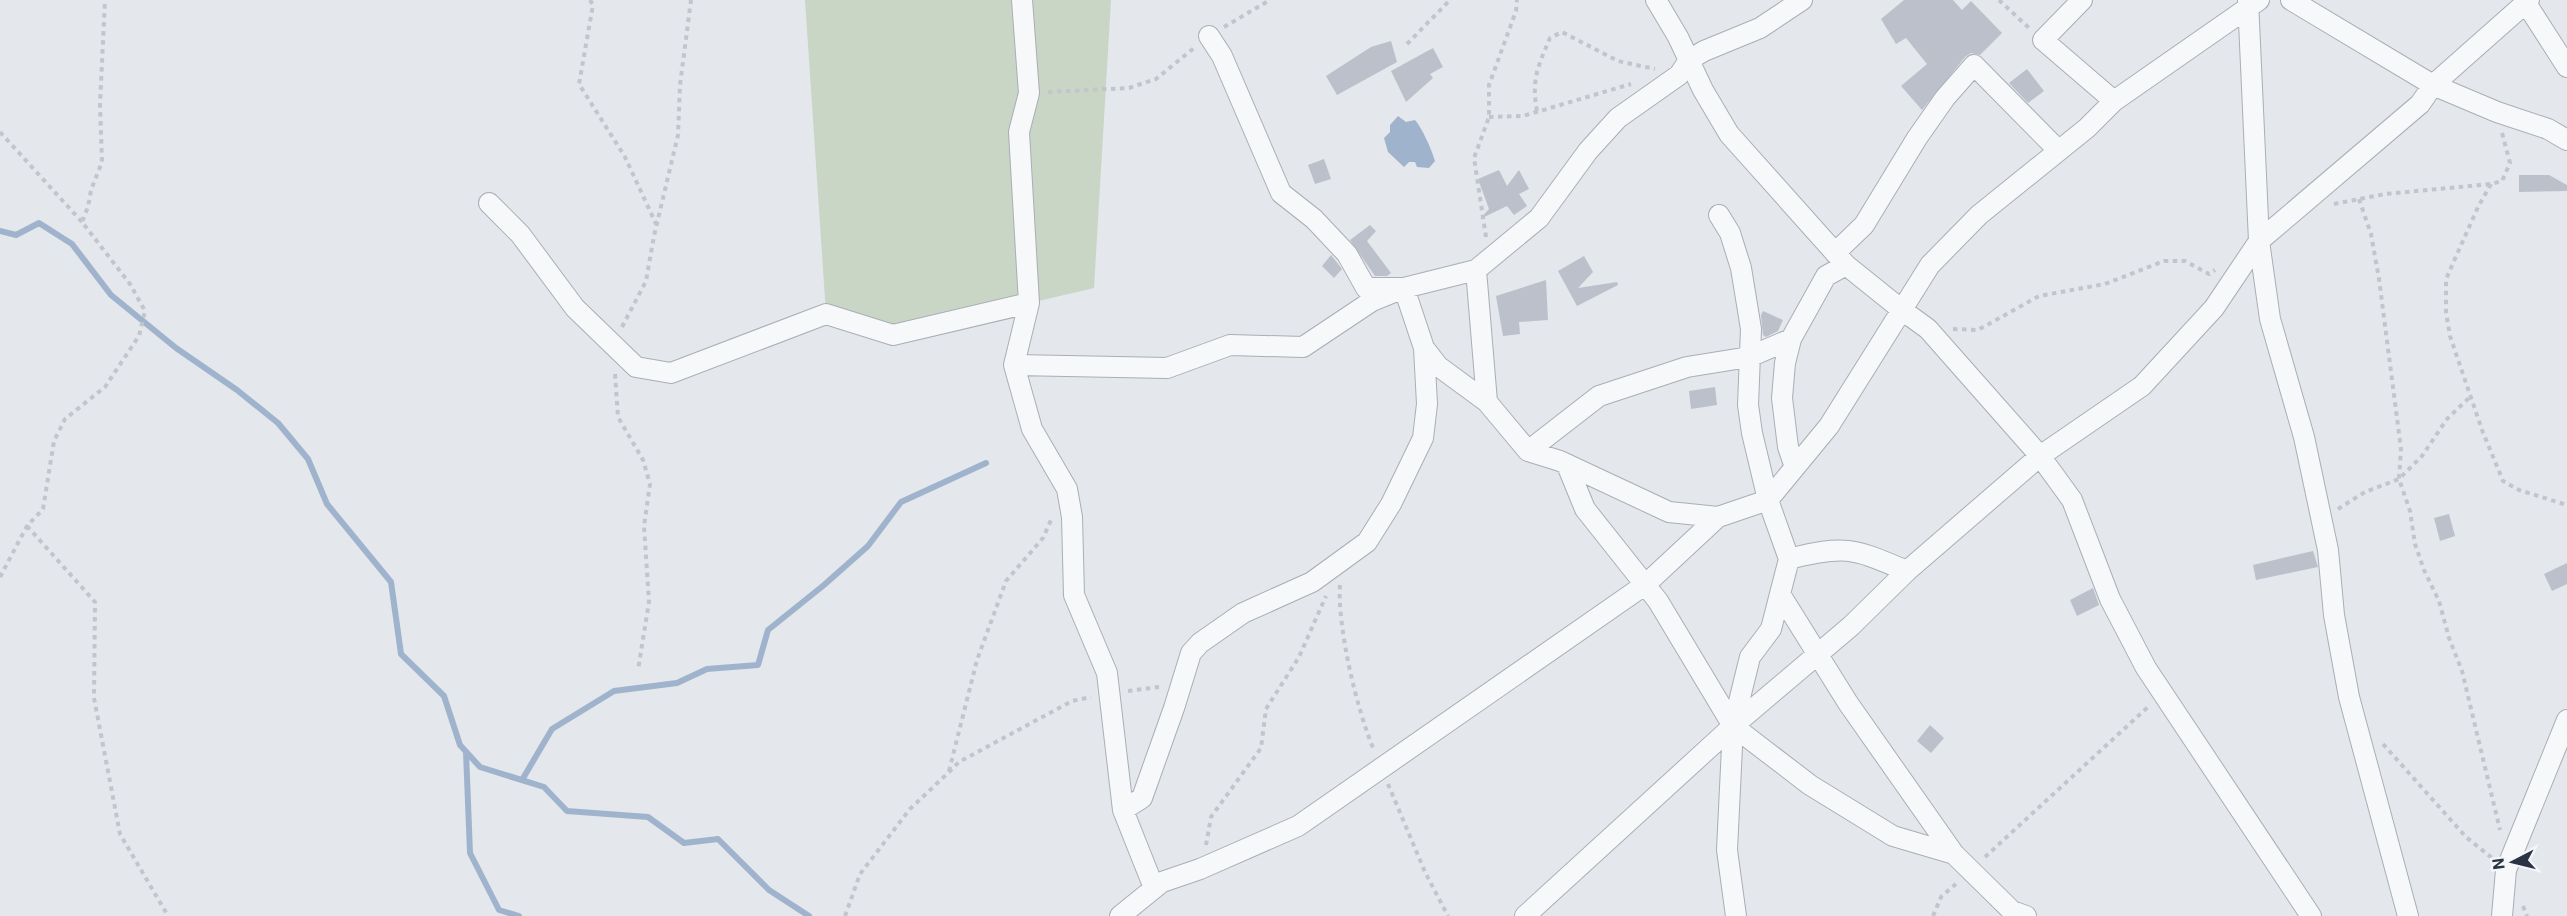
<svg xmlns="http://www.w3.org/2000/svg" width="2567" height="916" font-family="Roboto,sans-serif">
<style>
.green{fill:#c9d6c5}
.water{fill:#9fb4cc}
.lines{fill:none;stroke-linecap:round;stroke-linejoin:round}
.stream{stroke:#9fb4cc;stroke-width:6}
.building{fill:#bbc0ca}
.minor-casing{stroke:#a9aeb7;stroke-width:22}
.path{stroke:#c2c5cb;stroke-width:4;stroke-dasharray:4.5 4.5;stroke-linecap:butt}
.minor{stroke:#f7f8fa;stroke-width:20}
</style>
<rect width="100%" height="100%" fill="#e4e7ec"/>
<!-- green -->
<path class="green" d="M 805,0 L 1111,0 L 1094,288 L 893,335 L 826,314 Z"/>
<!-- water -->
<path class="water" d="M 1398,116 L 1406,122 L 1415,120 C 1422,128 1432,150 1435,161 L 1429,168 L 1417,167 L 1415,162 L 1409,162 L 1404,167 L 1388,152 L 1384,138 L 1390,132 L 1390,125 Z"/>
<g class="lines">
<!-- stream -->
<path class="stream" d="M 0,231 L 16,235 L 39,223 L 72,244 L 111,295 L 176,348 L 237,390 L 278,423 L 308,459 L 327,504 L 391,582 L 401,654 L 444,696 L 460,745 L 480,767 L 544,787 L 567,811 L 648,817 L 684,843 L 718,839 L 769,890 L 809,916
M 466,752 L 470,853 L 499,910 L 519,916
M 522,780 L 552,729 L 614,691 L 677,683 L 707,669 L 758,665 L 768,630 L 824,585 L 868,546 L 901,502 L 986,463"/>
</g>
<!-- building -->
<path class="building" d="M 1904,0 L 1953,0 L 1962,10 L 1971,1 L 2002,33 L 1980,55 L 1971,53 L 1965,57 L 1922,110 L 1901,86 L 1927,64 L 1906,38 L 1896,44 L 1881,19 Z
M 1391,41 L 1397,62 L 1337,95 L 1326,76 L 1371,47 Z
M 1433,48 L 1443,67 L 1430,74 L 1433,78 L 1406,102 L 1391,71 Z
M 2027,69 L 2044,91 L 2028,103 L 2009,83 Z
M 1324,159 L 1331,179 L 1315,184 L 1308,165 Z
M 1499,170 L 1507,186 L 1519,170 L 1529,189 L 1519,194 L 1527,206 L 1514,215 L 1507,206 L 1480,219 L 1489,209 L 1478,179 Z
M 2519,175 L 2549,175 L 2567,185 L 2567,191 L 2519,192 Z
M 1370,225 L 1376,231 L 1367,241 L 1391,273 L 1387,276 L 1375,276 L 1350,240 Z
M 1331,255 L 1342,269 L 1334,278 L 1322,266 Z
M 1584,256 L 1593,272 L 1578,288 L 1617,282 L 1618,285 L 1577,306 L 1558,271 Z
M 1546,280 L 1548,320 L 1519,322 L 1520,334 L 1503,336 L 1496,296 Z
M 1763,311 L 1783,320 L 1778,331 L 1766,337 L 1763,335 L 1761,315 Z
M 1715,387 L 1717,405 L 1691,409 L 1689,391 Z
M 2449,514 L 2455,536 L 2440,541 L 2434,518 Z
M 2313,551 L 2318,567 L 2256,580 L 2253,565 Z
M 2567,563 L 2567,584 L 2552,591 L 2544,574 Z
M 2093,588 L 2099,605 L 2077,616 L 2070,600 Z
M 1930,725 L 1944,738 L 1931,753 L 1917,741 Z"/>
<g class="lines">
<!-- minor casing -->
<g class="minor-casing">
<path id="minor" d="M 1022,0 L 1029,93 L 1019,132 L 1029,303 L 1014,365 L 1032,429 L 1067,489 L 1072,517 L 1074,595 L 1107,673 L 1123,810 L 1154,888
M 1656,0 L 1678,37 L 1703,90 L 1729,134 L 1846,265 L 1902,310 L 1928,329 L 2040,456 L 2072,500 L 2110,599 L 2146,668 L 2311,916
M 2082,0 L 2043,40 L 2114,101
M 2248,0 L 2259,241 L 2270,319 L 2304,437 L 2328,550 L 2334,615 L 2349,697 L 2408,916
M 2291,0 L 2433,85 L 2497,112 L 2548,129 L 2567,140
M 2524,0 L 2567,67
M 1209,36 L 1222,56 L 1281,193 L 1314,219 L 1347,254 L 1366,288 L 1404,288 L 1424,348 L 1438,366 L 1487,402 L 1528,451 L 1560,461 L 1669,512 L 1718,517
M 489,203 L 520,234 L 575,308 L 636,367 L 671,373 L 826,314 L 893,335 L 1029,303
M 1719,215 L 1730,233 L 1741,268 L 1751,329 L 1748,405 L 1752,433 L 1768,500 L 1789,559 L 1771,629 L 1750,657 L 1733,726 L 1727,850 L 1736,916
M 1835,253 L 1864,225 L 1917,138 L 1945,98 L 1974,65 L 2058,150
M 1476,270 L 1487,402
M 1014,365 L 1167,368 L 1230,345 L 1303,347 L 1372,301 L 1404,288 L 1476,270 L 1539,218 L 1588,151 L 1618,118 L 1679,75 L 1689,60 L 1704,51 L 1760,28 L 1802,0
M 1528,451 L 1599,396 L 1687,367 L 1749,357 L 1791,339
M 1567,465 L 1585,509 L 1658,601 L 1733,726 L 1810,785 L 1893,836 L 1954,854
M 1795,467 L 1788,447 L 1782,398 L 1785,363 L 1791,339 L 1826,276 L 1846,265
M 1789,559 C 1847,544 1854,549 1907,571
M 1780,594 L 1848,703 L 1954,854 L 2012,911 L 2026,916
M 1123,810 L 1142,798 L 1174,708 L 1191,653 L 1200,643 L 1243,613 L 1312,582 L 1367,542 L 1391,504 L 1423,438 L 1427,404 L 1424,348
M 1120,916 L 1162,882 L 1200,869 L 1298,826 L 1646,584 L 1718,517 L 1768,500 L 1829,426 L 1930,265 L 1979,215 L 2087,128 L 2114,101 L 2259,0
M 1525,916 L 1733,726 L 1851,626 L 1907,571 L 2040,456 L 2142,386 L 2214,308 L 2259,241 L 2420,104 L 2433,85 L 2529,0
M 2502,916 L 2506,870 L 2567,720"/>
</g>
<!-- path -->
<path class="path" d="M 590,0 L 593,5 L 579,84 L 625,157 L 656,224
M 1999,0 L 2029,28
M 1224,27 L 1270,0
M 1407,44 L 1450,0
M 1048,92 L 1129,88 L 1156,79 L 1194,48
M 1537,111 C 1531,80 1538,66 1550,38 L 1562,32 L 1618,61 L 1655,69
M 1489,117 L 1523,116 L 1631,84
M 0,132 L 82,222
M 2491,184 L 2478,207 L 2446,279 L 2446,312 L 2450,336 L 2482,430 L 2503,481 L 2519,490 L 2567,505
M 2359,199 L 2371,234 L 2379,279 L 2401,449 L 2399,479 L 2410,511 L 2415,544 L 2424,570 L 2439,601 L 2449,638 L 2462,671 L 2500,830
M 2334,204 L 2385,194 L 2491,184 L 2502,181 L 2510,163 L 2502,133
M 1486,237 L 1474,158 L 1489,117 L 1489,85 L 1516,11 L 1517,0
M 622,327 L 646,281 L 654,236 L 678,135 L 680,85 L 691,0
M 1953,329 L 1978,330 L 2039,296 L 2105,284 L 2164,261 L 2185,261 L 2209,274 L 2215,270
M 615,374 L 618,417 L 643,460 L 650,484 L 644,526 L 649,602 L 638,670
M 2338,509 L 2365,492 L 2399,479 L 2422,456 L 2447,419 L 2472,395
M 27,526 L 95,602 L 94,698 L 120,834 L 168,916
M 0,577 L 27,526 L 43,509 L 54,441 L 65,419 L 105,387 L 139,336 L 145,311 L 130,284 L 82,222 L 88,207 L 91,190 L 102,162 L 100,104 L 105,0
M 1340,585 C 1337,626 1357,711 1374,750
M 1128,691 L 1159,687
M 2383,744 L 2466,837 L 2492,858
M 949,771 L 977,660 L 1006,581 L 1043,538 L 1051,520
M 1388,784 L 1425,872 L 1448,916
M 1206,845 L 1211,817 L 1261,748 L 1266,709 L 1299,657 L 1326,596
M 1985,857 L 2149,706
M 2523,906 L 2527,916
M 845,916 L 860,874 L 910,809 L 949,772 L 959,762 L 1072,701 L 1091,697
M 1933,916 L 1941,897 L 1957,883"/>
<!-- minor -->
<use href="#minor" class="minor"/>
</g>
<!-- north arrow -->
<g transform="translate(2513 862) rotate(263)" stroke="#f4f6f9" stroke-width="4.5" paint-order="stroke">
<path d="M0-4.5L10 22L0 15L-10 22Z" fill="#2b3445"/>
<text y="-9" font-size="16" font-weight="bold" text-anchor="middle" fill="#2b3445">N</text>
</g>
</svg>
